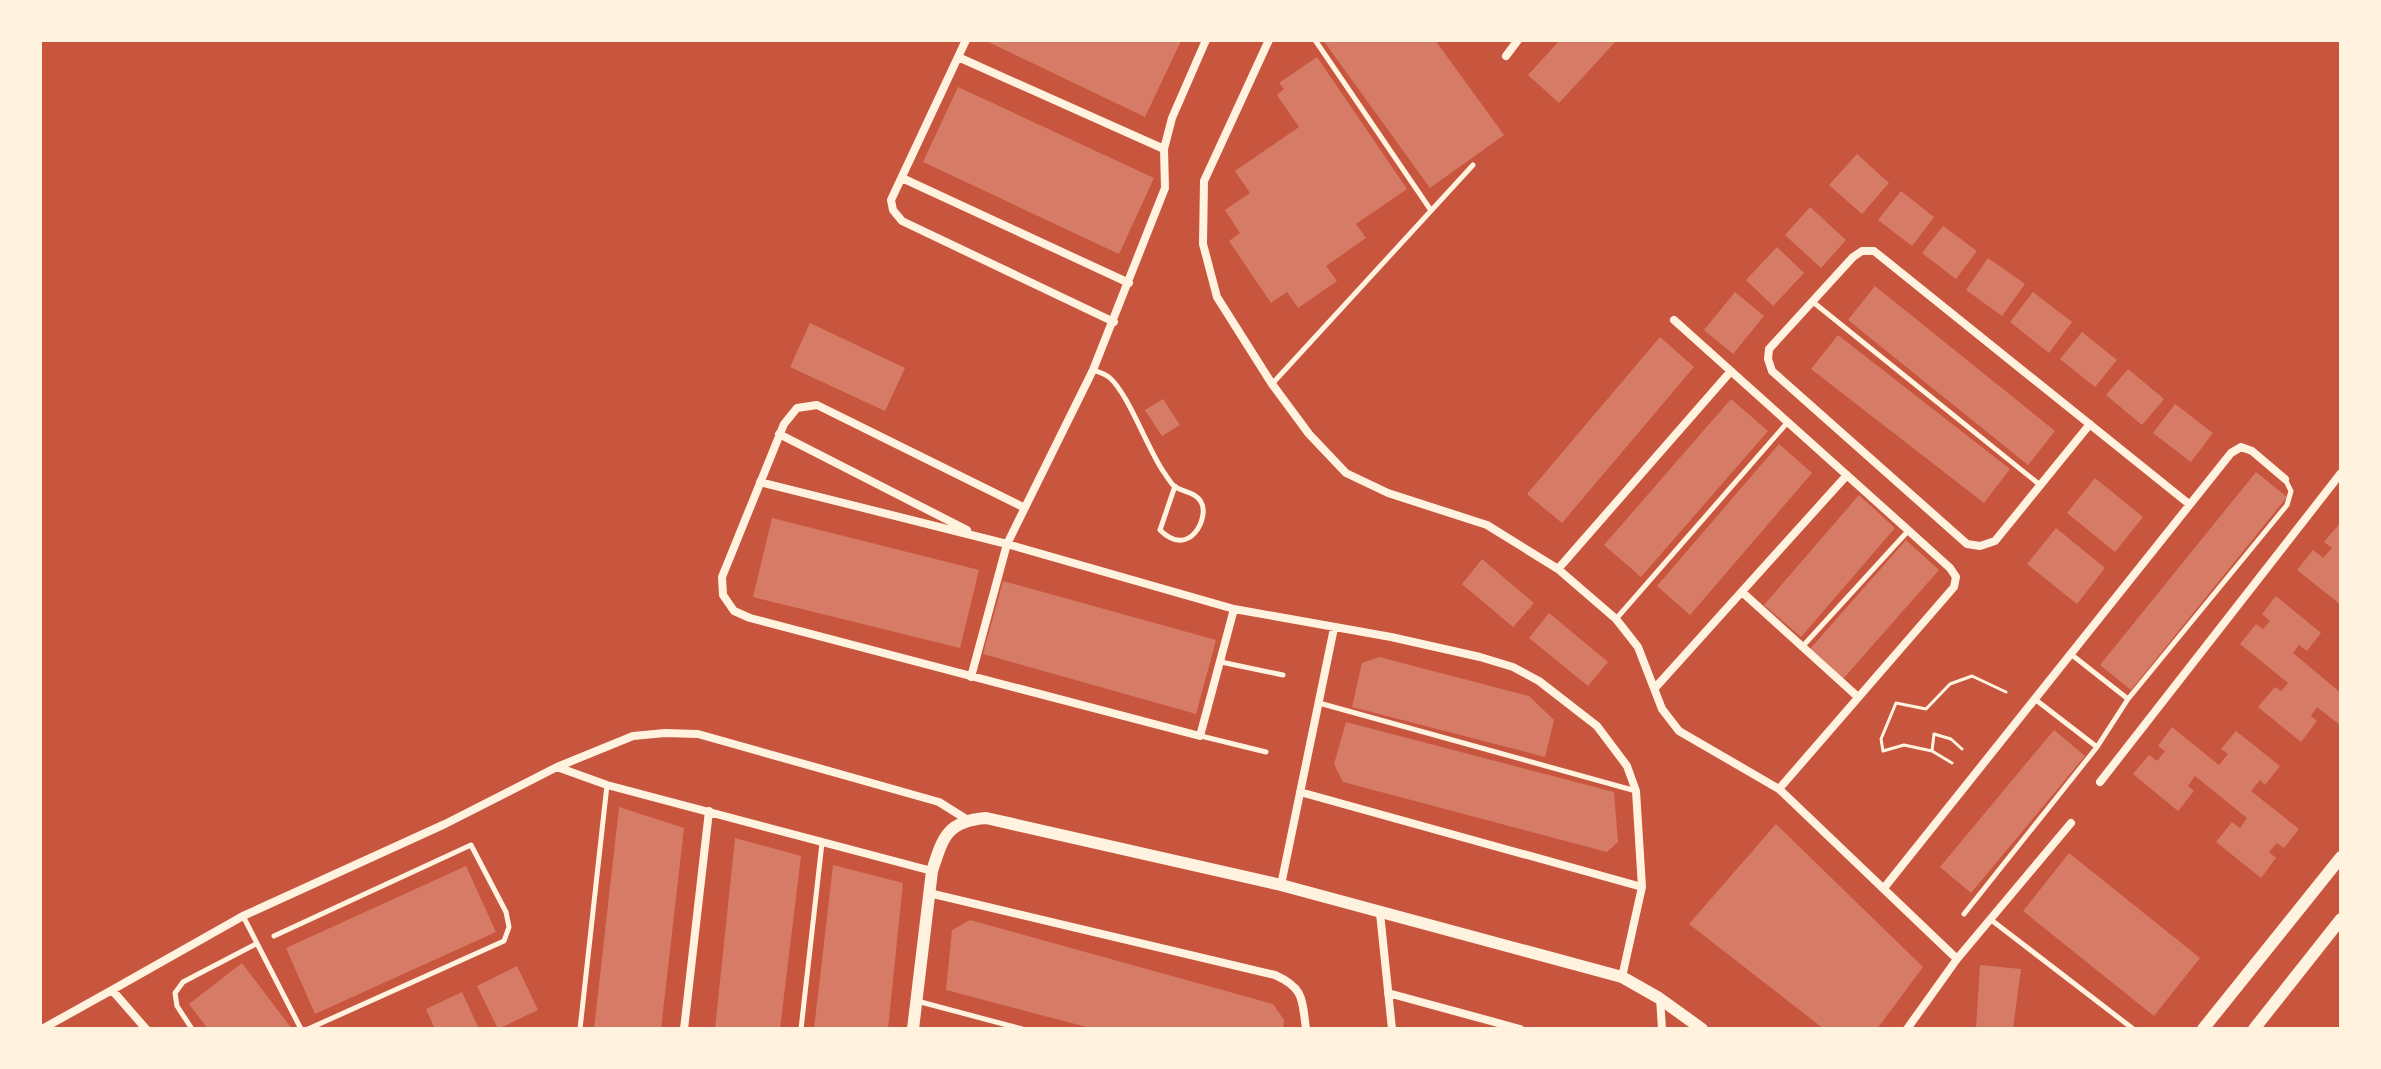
<svg xmlns="http://www.w3.org/2000/svg" width="2381" height="1069" font-family="'Public Sans',sans-serif">
<style>
.building{fill:#d67c66}
.lines{fill:none;stroke-linecap:round;stroke-linejoin:round}
.path{stroke:#fff3e0;stroke-width:3}
.service{stroke:#fff3e0;stroke-width:5}
.minor{stroke:#fff3e0;stroke-width:8}
.tertiary{stroke:#fff3e0;stroke-width:12}
</style>
<rect width="100%" height="100%" fill="#c8553d"/>
<!-- building -->
<path class="building" d="M 984,40 L 1179,40 L 1181,41 L 1145,117 Z
M 1323,40 L 1435,40 L 1504,135 L 1430,188 Z
M 1560,40 L 1617,40 L 1559,103 L 1528,75 Z
M 1317,57 L 1407,189 L 1356,224 L 1366,238 L 1326,266 L 1337,281 L 1298,308 L 1287,292 L 1271,303 L 1229,241 L 1240,233 L 1225,210 L 1250,193 L 1235,171 L 1299,127 L 1277,95 L 1284,89 L 1279,83 Z
M 958,87 L 1154,178 L 1119,254 L 923,162 Z
M 1857,154 L 1889,183 L 1862,214 L 1829,185 Z
M 1901,191 L 1934,217 L 1912,246 L 1878,220 Z
M 1810,207 L 1846,240 L 1821,268 L 1785,235 Z
M 1943,226 L 1977,251 L 1956,279 L 1922,253 Z
M 1777,247 L 1804,273 L 1773,306 L 1746,280 Z
M 1988,258 L 2025,284 L 2002,316 L 1966,290 Z
M 1875,286 L 2055,431 L 2028,465 L 1848,320 Z
M 1735,292 L 1764,316 L 1733,354 L 1704,330 Z
M 2033,292 L 2072,322 L 2049,353 L 2010,322 Z
M 810,323 L 905,368 L 885,411 L 790,367 Z
M 2082,332 L 2117,360 L 2095,387 L 2060,359 Z
M 1838,335 L 2010,469 L 1984,503 L 1811,369 Z
M 1660,337 L 1694,367 L 1562,523 L 1527,494 Z
M 2128,369 L 2164,399 L 2142,425 L 2106,395 Z
M 1163,399 L 1180,425 L 1162,436 L 1145,410 Z
M 1731,399 L 1768,431 L 1641,577 L 1604,545 Z
M 2175,404 L 2213,433 L 2191,462 L 2153,433 Z
M 1779,444 L 1812,473 L 1690,615 L 1657,586 Z
M 2256,472 L 2287,497 L 2131,690 L 2100,665 Z
M 2095,478 L 2143,517 L 2115,552 L 2067,513 Z
M 1859,495 L 1895,528 L 1801,637 L 1764,605 Z
M 772,518 L 979,570 L 960,648 L 753,597 Z
M 2341,522 L 2341,605 L 2297,570 L 2313,550 L 2323,558 L 2332,548 L 2324,542 Z
M 2056,528 L 2105,568 L 2077,604 L 2027,564 Z
M 1906,540 L 1939,570 L 1843,679 L 1810,649 Z
M 1482,559 L 1534,603 L 1513,627 L 1462,584 Z
M 1003,581 L 1216,640 L 1196,714 L 983,654 Z
M 2276,596 L 2321,633 L 2307,651 L 2299,645 L 2293,653 L 2341,693 L 2341,726 L 2317,707 L 2311,716 L 2317,721 L 2301,742 L 2258,707 L 2275,687 L 2281,691 L 2288,683 L 2240,644 L 2256,624 L 2263,629 L 2270,621 L 2262,614 Z
M 1549,613 L 1608,662 L 1588,686 L 1529,638 Z
M 1379,657 L 1529,696 L 1554,720 L 1545,757 L 1352,707 L 1362,663 Z
M 1346,722 L 1614,792 L 1618,842 L 1607,852 L 1343,782 L 1334,764 Z
M 2172,727 L 2219,765 L 2228,754 L 2221,749 L 2236,731 L 2280,766 L 2265,785 L 2260,780 L 2251,791 L 2299,829 L 2284,848 L 2277,843 L 2269,852 L 2276,858 L 2261,878 L 2216,842 L 2232,822 L 2240,828 L 2247,818 L 2195,776 L 2188,786 L 2194,791 L 2178,811 L 2133,774 L 2149,755 L 2157,761 L 2165,751 L 2158,746 Z
M 2054,730 L 2085,756 L 1971,893 L 1940,867 Z
M 619,807 L 684,828 L 661,1029 L 594,1029 Z
M 1776,824 L 1923,967 L 1877,1029 L 1824,1029 L 1689,924 Z
M 735,838 L 801,856 L 780,1029 L 715,1029 Z
M 2069,853 L 2200,958 L 2154,1016 L 2023,911 Z
M 833,865 L 903,883 L 888,1029 L 814,1029 Z
M 466,866 L 496,932 L 315,1014 L 286,948 Z
M 970,920 L 1273,1004 L 1284,1020 L 1283,1029 L 1094,1029 L 946,990 L 952,930 Z
M 242,963 L 292,1029 L 208,1029 L 189,1004 Z
M 1980,965 L 2021,969 L 2013,1029 L 1976,1029 Z
M 517,966 L 538,1010 L 498,1029 L 477,986 Z
M 462,992 L 479,1029 L 435,1029 L 426,1009 Z"/>
<g class="lines">
<!-- path -->
<path class="path" d="M 1962,749 L 1951,739 L 1934,734 L 1932,751 L 1904,745 L 1883,751 L 1881,739 L 1896,703 L 1926,709 L 1950,684 L 1972,676 L 2006,692
M 1932,751 L 1952,763"/>
<!-- service -->
<path class="service" d="M 1315,40 L 1430,209
M 1813,302 L 2040,485
M 1093,370 C 1099,372 1106,374 1110,378 C 1128,394 1147,447 1163,471 C 1166,475 1170,482 1174,486 C 1182,492 1196,492 1201,502 C 1210,516 1190,560 1160,530 L 1175,486
M 1272,384 L 1473,165
M 1616,619 L 1787,423
M 1802,647 L 1908,531
M 2072,655 L 2128,699
M 1221,662 L 1283,675
M 2036,700 L 2097,747
M 1319,703 L 1636,791
M 1201,736 L 1266,752
M 1964,914 L 2097,747 L 2128,699 L 2287,505 L 2291,491 L 2285,479
M 243,916 L 301,1029
M 1990,919 L 2132,1028
M 274,936 L 471,845 L 506,912 L 509,927 L 504,941 L 308,1029
M 917,1001 L 1022,1029
M 192,1029 L 177,1006 L 175,993 L 183,982 L 256,944
M 580,1029 L 607,785
M 801,1029 L 822,843"/>
<!-- minor -->
<path class="minor" d="M 966,40 L 891,200 L 893,210 L 902,221 L 1114,322
M 1269,40 L 1204,181 L 1203,244 L 1217,297 L 1272,384 L 1309,434 L 1346,473 L 1388,493 L 1487,525 L 1558,569 L 1616,619 L 1638,647 L 1662,709 L 1679,731 L 1779,789 L 1957,959
M 1506,56 L 1518,40
M 958,57 L 1164,149
M 902,178 L 1129,283
M 1674,320 L 1908,530 L 1950,568 L 1956,577 L 1954,587 L 1779,789
M 2090,424 L 1995,541 L 1980,546 L 1967,544 L 1772,371 L 1768,359 L 1769,349 L 1853,257 L 1862,251 L 1874,251 L 2189,504
M 779,434 L 967,530
M 760,482 L 1007,544 L 1234,609 L 1391,637 L 1480,657 L 1513,667 L 1539,681 L 1597,726 L 1627,766 L 1636,791 L 1642,887 L 1622,977
M 1025,508 L 817,405 L 797,408 L 784,424 L 722,577 L 723,595 L 734,611 L 750,618 L 1200,736 L 1234,609
M 1558,569 L 1731,371
M 1742,592 L 1858,697
M 971,677 L 1007,544 L 1093,370 L 1165,188 L 1164,149 L 1172,118 L 1206,40
M 1655,688 L 1847,475
M 557,767 L 607,785 L 932,871
M 2100,782 L 2341,473
M 1300,792 L 1642,887
M 1281,885 L 1334,628
M 1884,888 L 2231,453 L 2241,447 L 2252,451 L 2285,479
M 929,893 L 1275,975 C 1304,988 1302,999 1306,1029
M 1380,913 L 1392,1029
M 112,990 L 243,916 L 445,824 L 557,767 L 633,736 L 665,733 L 698,734 L 939,802 L 966,819
M 1388,993 L 1520,1029
M 1660,998 L 1662,1029
M 42,1029 L 112,990 L 146,1029
M 684,1029 L 709,811
M 1907,1029 L 1957,959 L 2071,823"/>
<!-- tertiary -->
<path class="tertiary" d="M 913,1029 L 932,871 C 943,837 947,821 986,818 L 1281,885 L 1622,977 L 1659,998 L 1702,1029
M 2203,1029 L 2341,857
M 2254,1029 L 2341,919"/>
</g>
<!-- border -->
<rect width="2381" height="1069" fill="none" stroke="#fff3e0" stroke-width="84"/>
</svg>
